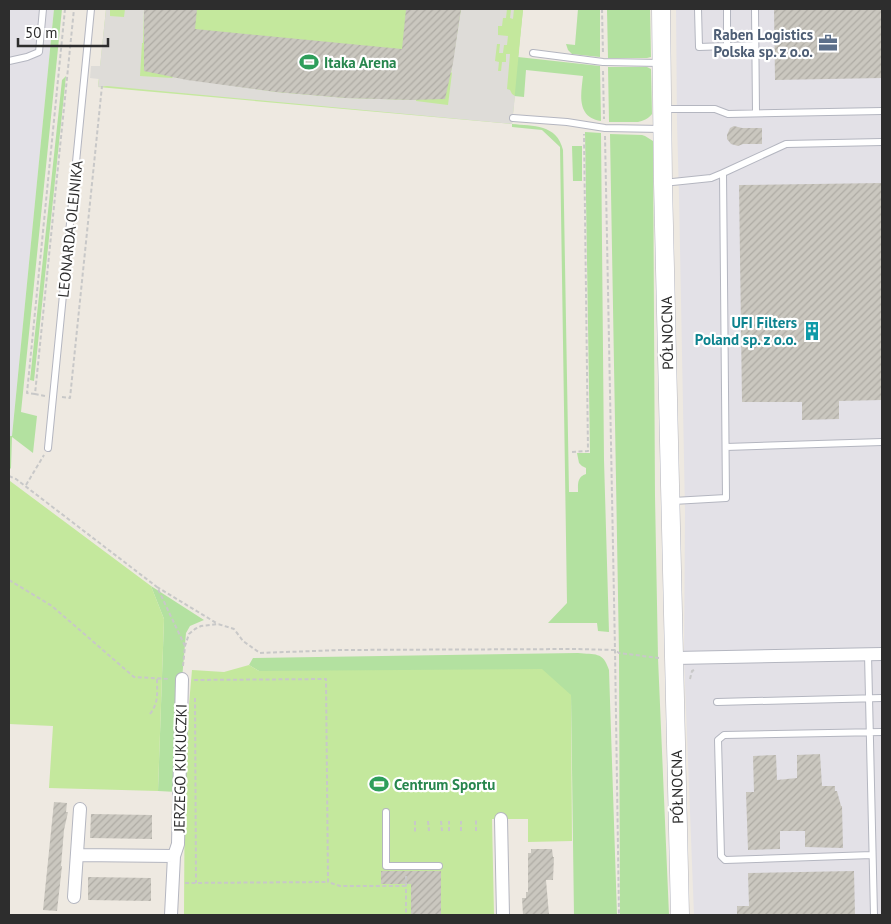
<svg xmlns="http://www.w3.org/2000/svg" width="891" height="924" font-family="'PT Sans',sans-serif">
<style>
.industrial{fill:#e3e1e7}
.grass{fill:#b3e1a0}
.pitch{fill:#c4e89d}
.plaza{fill:#dedcd8}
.building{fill:url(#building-hatch)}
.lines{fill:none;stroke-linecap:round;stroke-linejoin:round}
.lane-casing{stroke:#b4b6c0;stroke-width:8}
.street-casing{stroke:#b4b6c0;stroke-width:14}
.secondary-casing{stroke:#b4b6c0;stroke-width:19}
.path{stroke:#c8c8c8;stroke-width:2;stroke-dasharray:4 2.5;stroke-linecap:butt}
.lane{stroke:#fff;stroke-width:6}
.street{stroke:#fff;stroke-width:12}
.secondary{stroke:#fff;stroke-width:18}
.labels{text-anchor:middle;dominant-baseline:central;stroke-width:4.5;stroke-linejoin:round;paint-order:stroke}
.service-label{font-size:15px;font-weight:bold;fill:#4e5e75;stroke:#fff;text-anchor:end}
.leisure-label{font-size:15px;font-weight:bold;fill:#27864d;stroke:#fff;text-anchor:start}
.street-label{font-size:15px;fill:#2d2d2d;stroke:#fff}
.culture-label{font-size:15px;font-weight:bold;fill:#0d838f;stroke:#fff;text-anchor:end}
</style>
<defs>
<pattern id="building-hatch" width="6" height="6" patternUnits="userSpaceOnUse" patternTransform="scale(1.25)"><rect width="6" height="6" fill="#cac7bf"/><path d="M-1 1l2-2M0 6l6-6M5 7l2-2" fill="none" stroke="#aeaba4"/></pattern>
</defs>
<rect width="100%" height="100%" fill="#eee9e1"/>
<!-- industrial -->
<path class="industrial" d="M 9,9 L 54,9 L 12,436 L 9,436 Z
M 676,9 L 882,9 L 882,915 L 694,915 L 684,658 L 685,512 L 679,195 L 677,124 Z"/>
<!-- grass -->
<path class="grass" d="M 54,9 L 62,9 L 21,412 L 37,416 L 33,453 L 12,437 L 11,468 L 9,470 L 9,436 L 12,436 Z
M 518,9 L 523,9 L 518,57 L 600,66 L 601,121 C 576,117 581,94 583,76 L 526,70 L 524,97 L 514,96 Z
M 578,9 L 600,9 L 600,57 L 572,54 L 568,50 L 566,44 L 575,45 Z
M 607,9 L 650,9 L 651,57 L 647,58 L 608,58 Z
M 608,67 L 647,67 L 651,69 L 652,114 C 648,119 643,121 638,122 L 609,122 Z
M 66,76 L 34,381 L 30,380 L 62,80 Z
M 512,124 C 533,126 557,124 563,150 L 569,492 L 578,492 C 578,484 577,477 586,474 L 586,468 L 582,466 L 579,463 L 577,453 L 590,453 L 585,132 L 601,133 L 604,460 L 609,632 L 598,631 L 597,623 L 548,623 L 567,603 L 560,147 L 542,130 L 512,127 Z
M 610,134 L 642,135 L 645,136 L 653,141 L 655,496 L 658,658 L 669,915 L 620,915 L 619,653 Z
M 572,146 L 582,146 L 582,181 L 573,181 Z
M 151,586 L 204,620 L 190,626 L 186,633 L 182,679 L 177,792 L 158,791 L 164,619 Z
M 578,653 C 595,655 603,651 609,670 L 617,915 L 574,915 L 571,695 L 259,671 L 249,665 L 253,658 Z"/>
<!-- pitch -->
<path class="pitch" d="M 106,9 L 523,9 L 512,124 L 98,87 Z
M 9,481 L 10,481 L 151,586 L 164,619 L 158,791 L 49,788 L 53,726 L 9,724 Z
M 249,665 L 259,671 L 542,669 L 571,695 L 572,841 L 528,842 L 528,819 L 492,819 L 494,915 L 184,915 L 185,750 L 192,670 L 224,672 Z"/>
<!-- plaza -->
<path class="plaza" d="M 106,9 L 110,9 L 110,16 L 124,17 L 125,9 L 144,9 L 143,43 L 142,43 L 140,76 L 172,78 L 173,77 L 276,92 L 346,98 L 416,100 L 416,101 L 448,105 L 452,73 L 451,72 L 461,9 L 514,9 L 513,19 L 510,18 L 511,10 L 507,9 L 506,18 L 503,18 L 502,26 L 498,26 L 498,35 L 508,36 L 507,45 L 504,45 L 503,53 L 499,53 L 500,44 L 497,44 L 495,61 L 499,62 L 498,71 L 501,71 L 502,62 L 506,62 L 506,54 L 510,54 L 507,89 L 510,90 L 512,94 L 515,96 L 512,124 L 107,86 L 98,87 L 99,79 L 90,78 L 91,66 L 100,66 Z"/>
<!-- building -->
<path class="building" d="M 144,9 L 197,9 L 195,29 L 402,49 L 406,9 L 461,9 L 453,63 L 445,99 L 412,100 L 346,98 L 276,92 L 187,80 L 144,71 Z
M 774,9 L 882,9 L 882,78 L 775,80 Z
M 734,126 L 742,128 L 762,128 L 762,144 L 743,144 L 738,146 L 731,144 L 727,139 L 727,135 L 730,128 Z
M 882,183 L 882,400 L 839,401 L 839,419 L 802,420 L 802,402 L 742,402 L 739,185 Z
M 820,754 L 822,786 L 835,786 L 835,791 L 837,791 L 841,806 L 842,806 L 843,848 L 805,847 L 805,831 L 780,831 L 780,849 L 748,850 L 746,792 L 754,792 L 753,756 L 776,755 L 777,780 L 797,778 L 797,755 Z
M 54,802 L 67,803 L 66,812 L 68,812 L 64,830 L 61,866 L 62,866 L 57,911 L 43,910 Z
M 91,814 L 152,815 L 152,839 L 90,838 Z
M 531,849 L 552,849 L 553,857 L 554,857 L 553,880 L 546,880 L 549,915 L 523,915 L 522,898 L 526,898 L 526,892 L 528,892 L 528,853 L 531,853 Z
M 381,871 L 441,871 L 441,915 L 411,915 L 411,884 L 381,884 Z
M 854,871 L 855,915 L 737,915 L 737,906 L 749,906 L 748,873 Z
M 88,877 L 151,878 L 151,901 L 88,900 Z"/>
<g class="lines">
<!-- lane casing -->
<g class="lane-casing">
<path id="lane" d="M 698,9 L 699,47 L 755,45
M 727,9 L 727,46
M 755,9 L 756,113
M 533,53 L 603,62 L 661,63
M 9,61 L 27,57 L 39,52 L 43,9
M 664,109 L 715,109 L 728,114 L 882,111
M 513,118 L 567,122 L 605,128 L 662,129
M 663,183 L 711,178 L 723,173
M 726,447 L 882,442
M 48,448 L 91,9
M 673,501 L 726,498 L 723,173 L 786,144 L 882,142
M 868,654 L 874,915
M 717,702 L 882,698
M 386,812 L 386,866 L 439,866
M 872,855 L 725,860 L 721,856 L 718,740 L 724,735 L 882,732"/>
</g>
<!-- street casing -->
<g class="street-casing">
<path id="street" d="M 675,658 L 882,654
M 501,819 L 503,915
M 77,855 L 174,856
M 74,897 L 80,809
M 171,915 L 174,856 L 178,844 L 182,679"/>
</g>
<!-- secondary casing -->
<g class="secondary-casing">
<path id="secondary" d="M 661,9 L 663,183 L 680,915"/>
</g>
<!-- path -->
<path class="path" d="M 602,9 L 603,54
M 603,71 L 604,119
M 605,136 L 615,650 L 619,915
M 35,394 L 27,393 L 65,9
M 45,396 L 35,394 L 74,9
M 62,397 L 70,398 L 102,86
M 572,452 L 588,451 L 584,134
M 9,476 L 16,479 L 157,587
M 26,485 L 44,455
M 9,580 L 52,606 L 134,677 L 170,679
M 185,646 L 157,587 L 218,624
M 183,666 L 185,646 L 189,634 L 195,629 L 201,626 L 218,624 L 234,629 L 243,641 L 260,653 L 340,650 L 577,649 L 615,650 L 619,653 L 659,658
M 690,679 L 692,671 L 694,670
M 194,680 L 326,679 L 328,882 L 340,886 L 406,886
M 195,698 L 196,883
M 150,714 C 159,702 157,693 157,679
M 415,821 L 415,832
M 428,821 L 429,831
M 441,821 L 442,831
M 449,831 L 449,821
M 461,831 L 461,821
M 476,831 L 476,820
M 406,876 L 406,915
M 185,883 L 328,882"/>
<!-- lane -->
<use href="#lane" class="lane"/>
<!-- street -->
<use href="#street" class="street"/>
<!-- secondary -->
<use href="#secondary" class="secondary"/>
</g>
<!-- icons -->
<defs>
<g id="office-bare" transform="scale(1.5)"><path d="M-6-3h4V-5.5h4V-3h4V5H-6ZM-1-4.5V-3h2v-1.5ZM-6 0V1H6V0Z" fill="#5c6f8a" stroke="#fff" stroke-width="2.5" paint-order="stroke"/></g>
<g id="stadium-bare" transform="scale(1.5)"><path d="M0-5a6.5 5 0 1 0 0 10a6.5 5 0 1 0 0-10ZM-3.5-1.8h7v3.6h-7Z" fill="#2e9e5b" stroke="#fff" stroke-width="2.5" paint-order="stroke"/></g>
<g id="building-bare" transform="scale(1.5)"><path d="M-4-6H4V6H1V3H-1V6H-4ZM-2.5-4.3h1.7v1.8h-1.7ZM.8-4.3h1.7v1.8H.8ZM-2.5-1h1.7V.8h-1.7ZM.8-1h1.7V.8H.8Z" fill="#0f9aa8" stroke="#fff" stroke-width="2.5" paint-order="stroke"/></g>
</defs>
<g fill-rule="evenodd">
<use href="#office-bare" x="828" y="43"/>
<use href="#stadium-bare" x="309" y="62"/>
<use href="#building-bare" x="812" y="331"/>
<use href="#stadium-bare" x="379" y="784"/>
</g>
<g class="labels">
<!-- service labels -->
<g class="service-label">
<text x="813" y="34">Raben Logistics<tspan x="813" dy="17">Polska sp. z o.o.</tspan></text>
</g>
<!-- leisure labels -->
<g class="leisure-label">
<text x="324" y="62">Itaka Arena</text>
<text x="394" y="784">Centrum Sportu</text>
</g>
<!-- street labels -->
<g class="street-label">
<text transform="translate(70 229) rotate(-84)">LEONARDA OLEJNIKA</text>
<text transform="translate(667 333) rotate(-91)">PÓŁNOCNA</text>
<text transform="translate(180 768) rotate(-89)">JERZEGO KUKUCZKI</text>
<text transform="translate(677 787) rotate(-91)">PÓŁNOCNA</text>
</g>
<!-- culture labels -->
<g class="culture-label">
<text x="797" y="322">UFI Filters<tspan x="797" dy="17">Poland sp. z o.o.</tspan></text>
</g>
</g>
<!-- border -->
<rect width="891" height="924" fill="none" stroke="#2d2d2d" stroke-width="20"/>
<!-- scale -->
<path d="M18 38v8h90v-8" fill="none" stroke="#2d2d2d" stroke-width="2.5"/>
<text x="25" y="38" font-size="15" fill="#2d2d2d" stroke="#ffffff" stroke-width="4" paint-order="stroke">50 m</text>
</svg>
